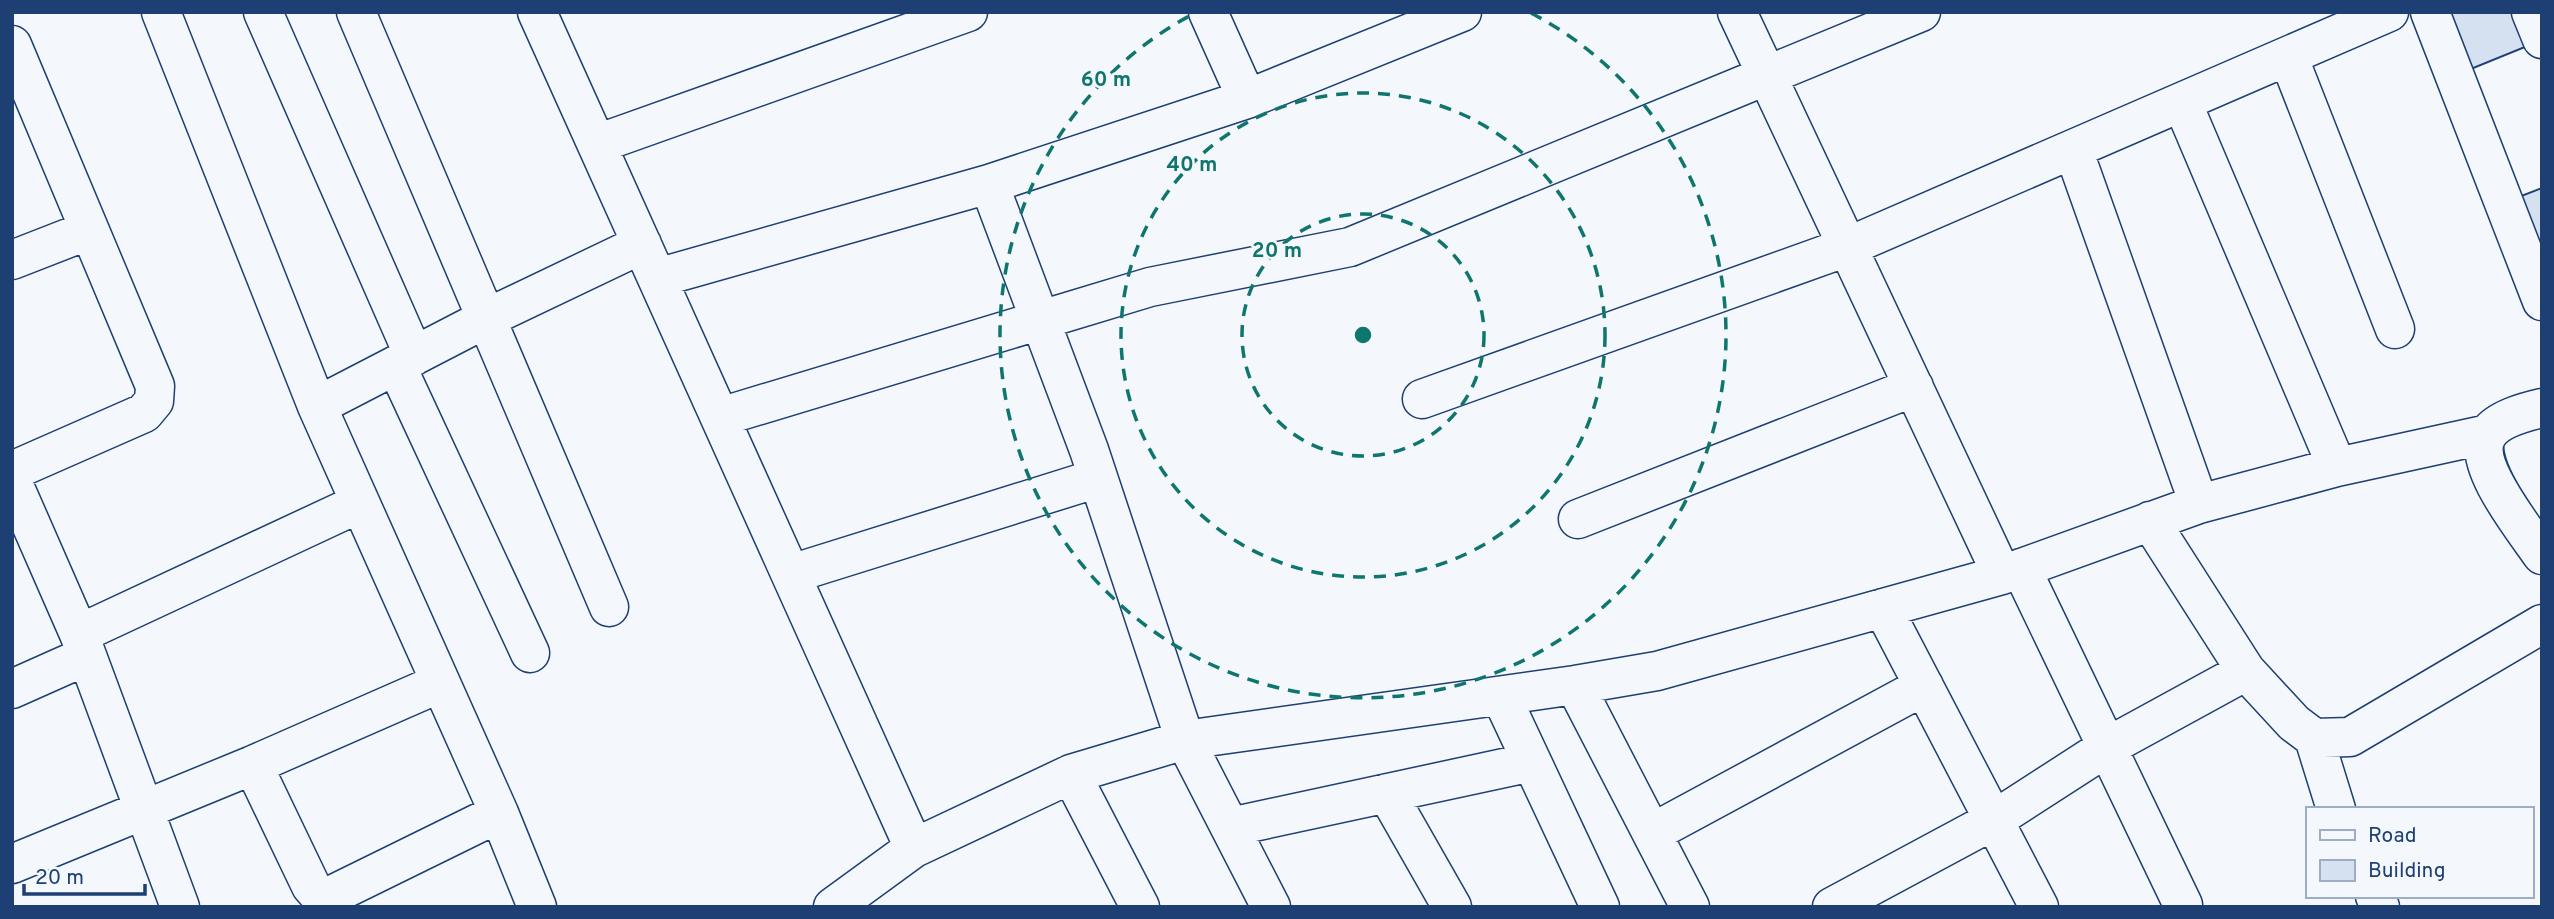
<svg xmlns="http://www.w3.org/2000/svg" width="2554" height="919" font-family="Overpass,sans-serif">
<style>
.building{fill:#d5e0f0;stroke:#1d3f73;stroke-width:2}
.lines{fill:none;stroke-linecap:round;stroke-linejoin:round}
.minor-casing{stroke:#1d3f73;stroke-width:41}
.minor{stroke:#f4f7fb;stroke-width:38}
.ring{fill:none;stroke:#0f766e;stroke-width:3.5;stroke-dasharray:12 9}
.centre{fill:#0f766e;stroke:#f4f7fb;stroke-width:3.5}
.ring-label{font-size:21px;text-anchor:middle;font-weight:bold;fill:#0f766e;stroke:#f4f7fb;stroke-width:5;stroke-linejoin:round;paint-order:stroke}
</style>
<rect width="100%" height="100%" fill="#f4f7fb"/>
<!-- building -->
<path class="building" d="M 2442,12 L 2511,12 L 2525,47 L 2466,71 Z
M 2542,188 L 2542,255 L 2516,198 Z"/>
<g class="lines">
<!-- minor casing -->
<g class="minor-casing">
<path id="minor" d="M 161,12 L 317,406 L 499,813 L 537,907
M 263,12 L 414,356
M 356,12 L 609,607
M 537,12 L 914,848
M 1208,12 L 1247,99 L 989,184 L 1089,450 L 1185,740 L 1271,907
M 1737,12 L 2002,575
M 2430,12 L 2542,301
M 2531,12 L 2542,39
M 12,45 L 155,386 L 154,401 L 144,413 L 12,471
M 2288,56 L 2395,329
M 1247,99 L 1462,12
M 2182,102 L 2337,467
M 597,144 L 968,12
M 2073,149 L 2199,504
M 12,260 L 89,230
M 657,278 L 989,184
M 396,365 L 530,653
M 1422,399 L 1847,247 L 2389,12
M 317,406 L 487,318 L 642,244
M 2542,408 C 2525,412 2498,419 2488,434 C 2469,462 2526,531 2542,555
M 720,417 L 1150,287 L 1350,247 L 1921,12
M 12,481 L 79,634 L 180,907
M 1578,519 L 1914,387
M 2150,521 L 2246,671 L 2294,723 L 2314,738 L 2350,737 L 2542,624
M 2021,568 L 2183,905
M 791,574 L 1098,478
M 1883,608 L 2039,907
M 79,634 L 360,503
M 1575,685 L 1690,907
M 12,689 L 86,656
M 1501,696 L 1600,907
M 2314,738 L 2336,809
M 253,765 L 311,886 L 318,894 L 328,897 L 499,813
M 1071,774 L 1140,907
M 1387,793 L 1452,907
M 1230,827 L 1532,762
M 1652,833 L 1924,686
M 12,864 L 253,765 L 440,683
M 2375,896 L 2380,907
M 833,907 L 914,848 L 1071,774 L 1185,740 L 1575,685 L 1657,671 L 2002,575 L 2199,504 L 2337,467 L 2488,434
M 1832,907 L 1994,820 L 2107,747 L 2246,671"/>
</g>
<!-- minor -->
<use href="#minor" class="minor"/>
</g>
<!-- distance rings -->
<g class="ring">
<circle cx="1363" cy="335" r="121"/>
<circle cx="1363" cy="335" r="242"/>
<path d="M1531 13A363 363 0 1 1 1195 13"/>
</g>
<circle cx="1363" cy="335" r="10" class="centre"/>
<g class="ring-label">
<text x="1106" y="86">60 m</text>
<text x="1192" y="171">40 m</text>
<text x="1277" y="257">20 m</text>
</g>
<!-- border -->
<rect width="2554" height="919" fill="none" stroke="#1d3f73" stroke-width="28"/>
<!-- legend -->
<rect x="2306" y="807" width="228" height="91" fill="#f4f7fb" stroke="#9eadc5" stroke-width="2"/>
<rect x="2320" y="830" width="35" height="10" fill="#f4f7fb" stroke="#9eadc5" stroke-width="2"/>
<text x="2368" y="842" font-size="21" fill="#1d3f73">Road</text>
<rect x="2320" y="860" width="35" height="21" fill="#d5e0f0" stroke="#9eadc5" stroke-width="2"/>
<text x="2368" y="877" font-size="21" fill="#1d3f73">Building</text>
<!-- scale -->
<path d="M24 884v10h121v-10" fill="none" stroke="#1d3f73" stroke-width="3.5"/>
<text x="35" y="884" font-size="21" fill="#1d3f73" stroke="#f4f7fb" stroke-width="5" paint-order="stroke">20 m</text>
</svg>
